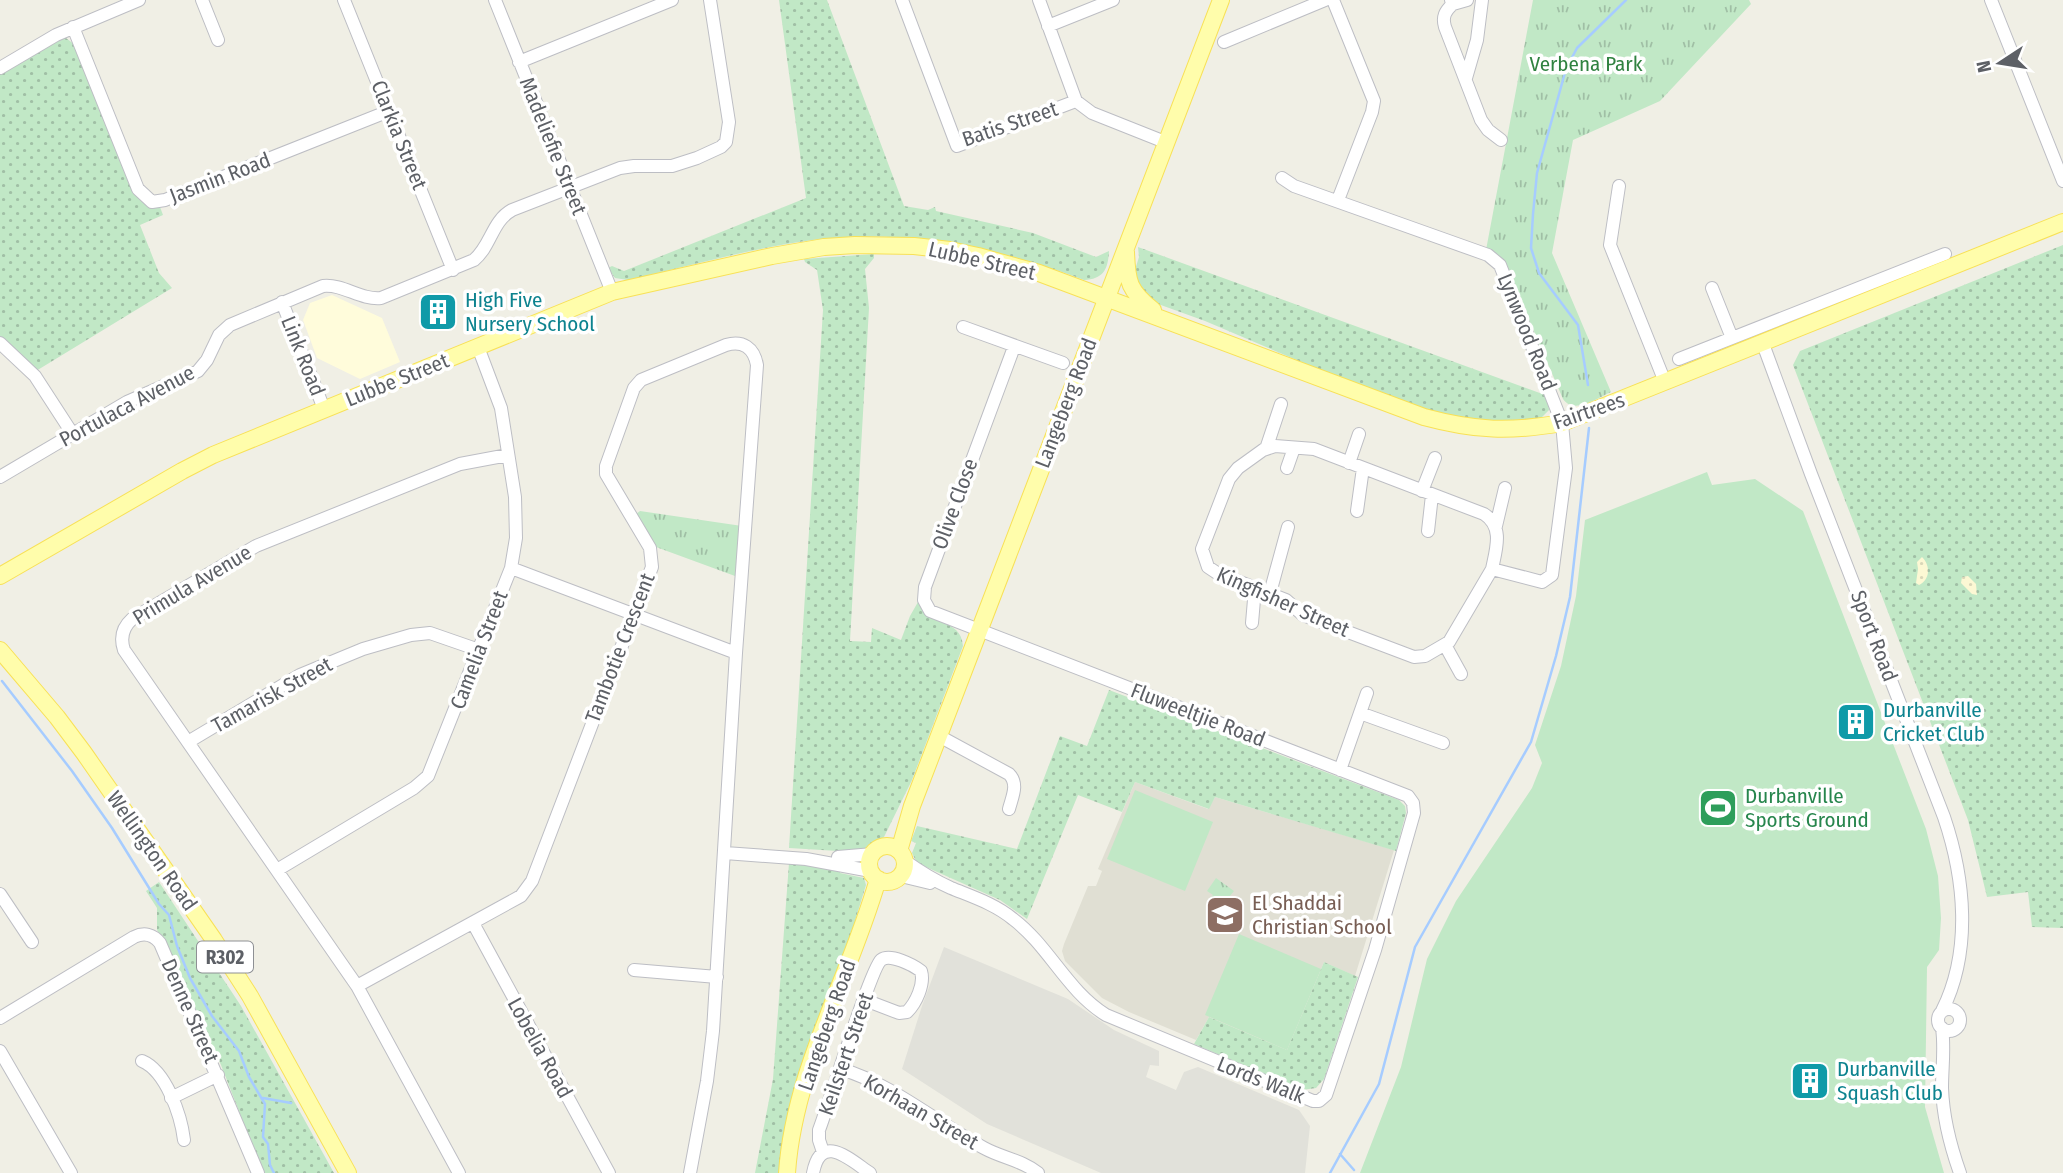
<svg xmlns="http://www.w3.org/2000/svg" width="2063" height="1173" font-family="'Fira Sans Condensed',sans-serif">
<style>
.commercial{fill:#fffcdb}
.industrial{fill:#e1e1da}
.education{fill:#e0dfd3}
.grass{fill:url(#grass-dots)}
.sand{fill:url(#sand-dots)}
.park{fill:url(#park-tufts)}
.pitch{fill:#c1e8c6}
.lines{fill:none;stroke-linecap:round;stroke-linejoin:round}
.stream{stroke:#a6ccff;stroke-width:2.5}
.minor-casing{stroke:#bdbec4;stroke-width:14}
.major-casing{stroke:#f8e157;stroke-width:18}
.minor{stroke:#fff;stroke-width:12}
.major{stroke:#fffdab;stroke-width:16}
.labels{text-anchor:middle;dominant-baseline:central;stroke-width:7;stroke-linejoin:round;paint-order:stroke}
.shield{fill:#fff;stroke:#8e9094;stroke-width:2}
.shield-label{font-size:19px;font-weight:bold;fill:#5d6066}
.park-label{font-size:21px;fill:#308240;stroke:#fff}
.street-label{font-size:21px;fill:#5d6066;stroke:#fff}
.culture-label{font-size:21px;fill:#0d838f;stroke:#fff;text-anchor:start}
.leisure-label{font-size:21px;fill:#27864d;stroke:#fff;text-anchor:start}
.education-label{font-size:21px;fill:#785e54;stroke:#fff;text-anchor:start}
</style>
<defs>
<pattern id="grass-dots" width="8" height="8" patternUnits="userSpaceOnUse" patternTransform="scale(1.75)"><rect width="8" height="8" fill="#c1e8c6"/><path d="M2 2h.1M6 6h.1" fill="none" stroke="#a0bfa5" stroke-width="1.8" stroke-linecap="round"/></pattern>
<pattern id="sand-dots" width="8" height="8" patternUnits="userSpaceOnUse" patternTransform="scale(1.75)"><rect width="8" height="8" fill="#fcf8d4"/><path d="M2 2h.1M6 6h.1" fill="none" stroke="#dad7b9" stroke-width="1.8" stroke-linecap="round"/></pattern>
<pattern id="park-tufts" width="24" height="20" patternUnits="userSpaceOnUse" patternTransform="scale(1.75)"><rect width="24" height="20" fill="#c1e8c6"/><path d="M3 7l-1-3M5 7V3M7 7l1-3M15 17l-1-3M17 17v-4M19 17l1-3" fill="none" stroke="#a0bfa5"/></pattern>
</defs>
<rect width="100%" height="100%" fill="#f0efe5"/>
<!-- commercial -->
<path class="commercial" d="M 332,295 L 382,318 L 400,362 L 360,379 L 317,358 L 303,320 L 310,303 Z"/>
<!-- industrial -->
<path class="industrial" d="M 944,947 L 1068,999 L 1114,1030 L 1159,1051 L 1159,1066 L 1150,1065 L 1146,1077 L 1176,1090 L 1184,1072 L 1198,1067 L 1299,1110 L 1310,1126 L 1305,1173 L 1101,1173 L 987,1124 L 902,1069 L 922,1006 Z"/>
<!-- education -->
<path class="education" d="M 1135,782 L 1208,809 L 1215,797 L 1394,850 L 1355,976 L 1324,962 L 1287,1050 L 1209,1017 L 1196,1040 L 1129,1012 L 1102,998 L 1065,961 L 1062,951 L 1064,944 L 1088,886 L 1096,886 L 1102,871 L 1098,869 Z"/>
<!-- grass -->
<path class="grass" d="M 779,0 L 827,0 L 904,206 L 928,210 L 935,207 L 936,211 L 1033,233 L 1096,257 L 1109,251 C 1108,269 1104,279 1084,280 C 1004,250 918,231 832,238 C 764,244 695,265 628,280 L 615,278 L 608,268 L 612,266 L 624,271 L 806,198 Z
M 59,38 L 66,38 L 75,45 L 153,207 L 160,207 L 163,215 L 140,225 L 159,273 L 172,288 L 36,371 L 0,336 L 0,73 Z
M 2063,245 L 2063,928 L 2032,927 L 2028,892 L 1987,897 L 1968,820 L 1793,365 L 1800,351 Z
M 1138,247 L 1548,396 L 1549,410 L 1540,419 L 1482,421 L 1446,416 L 1365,389 L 1205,321 L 1147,300 L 1140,291 L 1134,273 L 1139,257 Z
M 874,254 L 874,258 L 865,269 L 869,308 L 850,641 L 871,642 L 872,628 L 901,640 L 910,616 L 918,602 C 929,628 961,617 963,646 L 912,780 L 884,837 L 865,849 L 838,851 L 789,848 L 823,310 L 817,270 L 805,262 L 804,259 Z
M 1109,690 L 1399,800 L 1405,806 L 1406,813 L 1396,851 L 1215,797 L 1209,809 L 1135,782 L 1122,812 L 1078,795 L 1027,919 L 1000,900 L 917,863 L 912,853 L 916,843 L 911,841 L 917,826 L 1017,849 L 1060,736 L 1087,746 Z
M 789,863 L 840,871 L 840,873 L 864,878 L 866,885 L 855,921 L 857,925 L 792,1102 L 779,1173 L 755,1173 L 773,1079 Z
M 159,882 L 241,1006 L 334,1173 L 263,1173 L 221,1065 L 164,941 L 157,930 L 157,908 L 146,891 Z
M 1324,962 L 1358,977 L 1324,1079 L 1316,1088 L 1302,1090 L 1194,1044 L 1209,1017 L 1287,1050 Z"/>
<!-- sand -->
<path class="sand" d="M 1922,557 C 1931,566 1930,580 1919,585 L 1916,583 L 1918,569 L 1917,562 Z
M 1968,576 L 1976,584 L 1977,595 L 1972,594 L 1961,583 L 1962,577 Z"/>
<!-- park -->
<path class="park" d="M 1533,0 L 1749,0 L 1751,4 L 1660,101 L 1573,140 L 1552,253 L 1611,392 C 1597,398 1574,415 1563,399 L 1506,266 L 1486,250 Z
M 640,511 L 742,526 L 735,576 L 656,547 L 636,514 Z
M 1216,878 L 1234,891 L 1221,907 L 1210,899 L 1213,895 L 1207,891 Z"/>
<!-- pitch -->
<path class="pitch" d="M 1707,472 L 1712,485 L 1755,479 L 1803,511 L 1926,829 L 1938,876 L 1941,918 L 1939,950 L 1927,967 L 1925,1107 L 1944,1173 L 1360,1173 L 1401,1067 L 1427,959 L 1456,901 L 1532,788 L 1542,763 L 1535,745 L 1561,666 L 1576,596 L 1585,520 Z
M 1135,790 L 1213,822 L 1185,891 L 1107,859 Z
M 1239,934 L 1321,969 L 1287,1050 L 1205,1015 Z"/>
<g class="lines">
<!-- stream -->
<path class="stream" d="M 1588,385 L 1578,325 L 1539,273 L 1531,248 L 1533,214 L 1537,173 L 1566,69 L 1577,48 L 1626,0
M 2,681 L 72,771 L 112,828 L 159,904 L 169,915 L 177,946 L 190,978 L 212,1016 L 239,1051 L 249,1077 L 265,1104 L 263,1137 L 268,1144 L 270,1165 L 274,1173
M 263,1098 L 291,1103
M 1340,1154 L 1354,1170
M 1330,1173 L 1379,1084 L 1415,947 L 1531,742 L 1556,656 L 1570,597 L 1589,428"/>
<!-- minor casing -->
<g class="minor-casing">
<path id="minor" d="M 202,0 L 218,40
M 344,0 L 453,270
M 495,0 L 612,292
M 902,0 L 957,146 L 1076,101
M 1039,0 L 1076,101 L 1092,113 L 1165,142
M 1333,0 L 1374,101 L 1372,112 L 1338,200
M 1451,0 L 1453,4 C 1445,11 1442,17 1445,27 L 1481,120 L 1488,130 L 1501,140
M 1991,0 L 2063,181
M 1453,4 L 1467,0
M 1048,26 L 1113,0
M 73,27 L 138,189 L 152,202 L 165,200 L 389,111
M 1224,42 L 1325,0
M 519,62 L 672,0
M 0,68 L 56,35 L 139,0
M 1466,78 L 1477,40 L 1482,0
M 1282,178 L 1294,186 L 1488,255 L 1500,265 L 1562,423 L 1566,468 L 1552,575 L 1542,582 L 1492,569 L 1449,642 L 1425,656 L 1414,657 L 1303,615 L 1286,600 L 1217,573 L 1208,567 L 1202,549 L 1229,479 L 1238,468 L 1263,450 L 1275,446 L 1314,449 L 1484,514 C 1504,527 1496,549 1492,569
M 1619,186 L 1610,245 L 1665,382
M 1712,288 L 1732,338
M 282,302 L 324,409
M 963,327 L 1063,363
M 0,343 L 35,376 L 72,433
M 1763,344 L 1811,474 L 1944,817 C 1965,879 1972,951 1942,1011
M 1679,359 L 1945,254
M 1266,449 L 1281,404
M 1349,463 L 1359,434
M 1287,468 L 1294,448
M 0,477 L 127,402 L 198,371 L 207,360 L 219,335 L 230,325 L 323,286 C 344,284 360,300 381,298 L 474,260 C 491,246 492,221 512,210 L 620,168 L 634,166 L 672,166 L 697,158 L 721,147 L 726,142 L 729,122 L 710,0
M 1422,491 L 1435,458
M 1357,511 L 1363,468
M 1496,526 L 1505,488
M 1428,531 L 1432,495
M 511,568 L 736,653
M 1270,593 L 1288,527
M 1252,623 L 1255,588
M 1445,645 L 1461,674
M 1360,713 L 1443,743
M 939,736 L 1009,774 C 1019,784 1012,797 1009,809
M 188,742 L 300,675 L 363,649 L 411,635 L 430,633 L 479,650
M 1340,770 L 1367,693
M 725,853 L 806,859 L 871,871
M 838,857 L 873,854
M 905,861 C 919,871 935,881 951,888 C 973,897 995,904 1013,919 C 1049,946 1067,991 1106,1015 L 1313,1101 L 1319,1101 L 1326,1095 L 1375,950 L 1414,813 L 1413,803 L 1408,796 L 930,611 L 924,600 L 925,587 L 1014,347
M 277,870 L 414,788 L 428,776 L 511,568 L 516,538 L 515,497 L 501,408 L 478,347
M 901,876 L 930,883
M 0,894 L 32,942
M 473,923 L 609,1173
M 634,970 L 717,977
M 357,986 L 521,896 L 532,881 L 652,567 L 650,548 L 606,474 L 606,466 L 634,388 L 641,380 L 726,345 C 743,340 754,348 757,365 L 736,653 L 713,1031 L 707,1081 L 690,1173
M1938 1020a11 11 0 1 1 22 0a11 11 0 1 1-22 0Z
M 0,1018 L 134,937 C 144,932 153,934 160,943 L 258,1173
M 1942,1028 C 1945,1048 1942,1067 1942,1088 C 1943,1117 1950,1145 1960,1173
M 0,1051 L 71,1173
M 142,1061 C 166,1071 181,1115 184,1140
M 841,1069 C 894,1085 935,1122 984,1148 C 1002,1158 1022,1160 1038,1173
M 171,1098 L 218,1075
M 823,1152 L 819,1140 L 819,1130 C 828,1107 871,968 881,960 C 890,953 913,965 921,971 C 925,984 916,1003 907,1012 L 899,1013 L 865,1000
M 459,1173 L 357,986 L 124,650 C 120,638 122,628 132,619 L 256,546 L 460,464 L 508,455
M 813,1173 C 821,1132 849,1159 870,1173"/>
</g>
<!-- major casing -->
<g class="major-casing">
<path id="major" d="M 1126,252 C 1127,282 1129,291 1153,310
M 0,576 L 182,471 L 213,455 L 612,292 L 772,256 L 824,247 L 855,245 L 914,246 L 950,250 L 978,256 L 1039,273 L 1424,417 C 1476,431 1510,432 1562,423 L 2063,222
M 0,650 L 57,717 L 84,753 L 214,940 L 250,996 L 348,1173
M869 864a18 18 0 1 1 36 0a18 18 0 1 1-36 0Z
M 899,851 L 912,806 L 1221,0
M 787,1173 C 794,1070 850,977 878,879"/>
</g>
<!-- minor -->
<use href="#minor" class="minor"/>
<!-- major -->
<use href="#major" class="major"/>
</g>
<!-- icons -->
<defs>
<g id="building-square" transform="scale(2.0125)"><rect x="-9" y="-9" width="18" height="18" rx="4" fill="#0f9aa8" stroke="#fff"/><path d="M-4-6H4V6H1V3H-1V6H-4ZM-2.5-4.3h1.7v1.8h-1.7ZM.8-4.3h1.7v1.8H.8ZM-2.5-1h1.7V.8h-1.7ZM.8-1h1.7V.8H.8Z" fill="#fff"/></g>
<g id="stadium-square" transform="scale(2.0125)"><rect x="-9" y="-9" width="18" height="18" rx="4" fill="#2e9e5b" stroke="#fff"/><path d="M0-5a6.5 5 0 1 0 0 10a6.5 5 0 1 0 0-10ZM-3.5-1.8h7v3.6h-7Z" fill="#fff"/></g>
<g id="school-square" transform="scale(2.0125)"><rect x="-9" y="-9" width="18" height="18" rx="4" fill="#8d6e63" stroke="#fff"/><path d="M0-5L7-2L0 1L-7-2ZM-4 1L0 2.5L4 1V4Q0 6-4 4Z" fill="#fff"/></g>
</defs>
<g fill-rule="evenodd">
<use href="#building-square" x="438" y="312"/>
<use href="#building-square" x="1856" y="722"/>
<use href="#stadium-square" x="1718" y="808"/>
<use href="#school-square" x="1225" y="915"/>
<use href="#building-square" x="1810" y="1081"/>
</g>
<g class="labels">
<!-- shield labels -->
<rect class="shield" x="197" y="941.5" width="56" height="31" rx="5"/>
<g class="shield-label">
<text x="225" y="957">R302</text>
</g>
<!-- park labels -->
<g class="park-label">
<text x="1586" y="64">Verbena Park</text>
</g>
<!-- street labels -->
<g class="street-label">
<text transform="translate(1010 124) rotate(-19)">Batis Street</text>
<text transform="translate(399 135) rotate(68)">Clarkia Street</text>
<text transform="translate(553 146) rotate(68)">Madeliefie Street</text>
<text transform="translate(220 178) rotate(-21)">Jasmin Road</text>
<text transform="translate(982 261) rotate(13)">Lubbe Street</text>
<text transform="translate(1527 332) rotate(68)">Lynwood Road</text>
<text transform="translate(303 356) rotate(68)">Link Road</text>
<text transform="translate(397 380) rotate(-22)">Lubbe Street</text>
<text transform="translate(1066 403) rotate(-69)">Langeberg Road</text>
<text transform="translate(127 406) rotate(-28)">Portulaca Avenue</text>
<text transform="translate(1589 411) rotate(-19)">Fairtrees</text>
<text transform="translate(955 504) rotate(-70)">Olive Close</text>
<text transform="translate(192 585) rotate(-31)">Primula Avenue</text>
<text transform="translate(1283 602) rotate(24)">Kingfisher Street</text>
<text transform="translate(1874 636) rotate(69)">Sport Road</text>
<text transform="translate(620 648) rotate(-69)">Tambotie Crescent</text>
<text transform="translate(479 650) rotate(-69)">Camelia Street</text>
<text transform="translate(272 695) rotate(-29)">Tamarisk Street</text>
<text transform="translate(1198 715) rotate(21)">Fluweeltjie Road</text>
<text transform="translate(152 851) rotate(55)">Wellington Road</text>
<text transform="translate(190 1011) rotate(66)">Denne Street</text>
<text transform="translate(827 1025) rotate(-71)">Langeberg Road</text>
<text transform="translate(540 1048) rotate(61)">Lobelia Road</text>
<text transform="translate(846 1054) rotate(-71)">Keilstert Street</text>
<text transform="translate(1261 1080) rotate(22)">Lords Walk</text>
<text transform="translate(921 1112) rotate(30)">Korhaan Street</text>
</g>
<!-- culture labels -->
<g class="culture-label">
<text x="465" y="300">High Five<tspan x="465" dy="24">Nursery School</tspan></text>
<text x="1883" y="710">Durbanville<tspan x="1883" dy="24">Cricket Club</tspan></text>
<text x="1837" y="1069">Durbanville<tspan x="1837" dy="24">Squash Club</tspan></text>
</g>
<!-- leisure labels -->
<g class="leisure-label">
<text x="1745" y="796">Durbanville<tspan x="1745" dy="24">Sports Ground</tspan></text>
</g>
<!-- education labels -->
<g class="education-label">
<text x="1252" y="903">El Shaddai<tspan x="1252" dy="24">Christian School</tspan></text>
</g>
</g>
<!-- north arrow -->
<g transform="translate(2000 63) rotate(258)" stroke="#ffffff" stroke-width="5" paint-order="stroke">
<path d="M0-5L12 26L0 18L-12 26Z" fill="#5d6066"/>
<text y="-10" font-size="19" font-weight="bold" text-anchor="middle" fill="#5d6066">N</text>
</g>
</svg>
